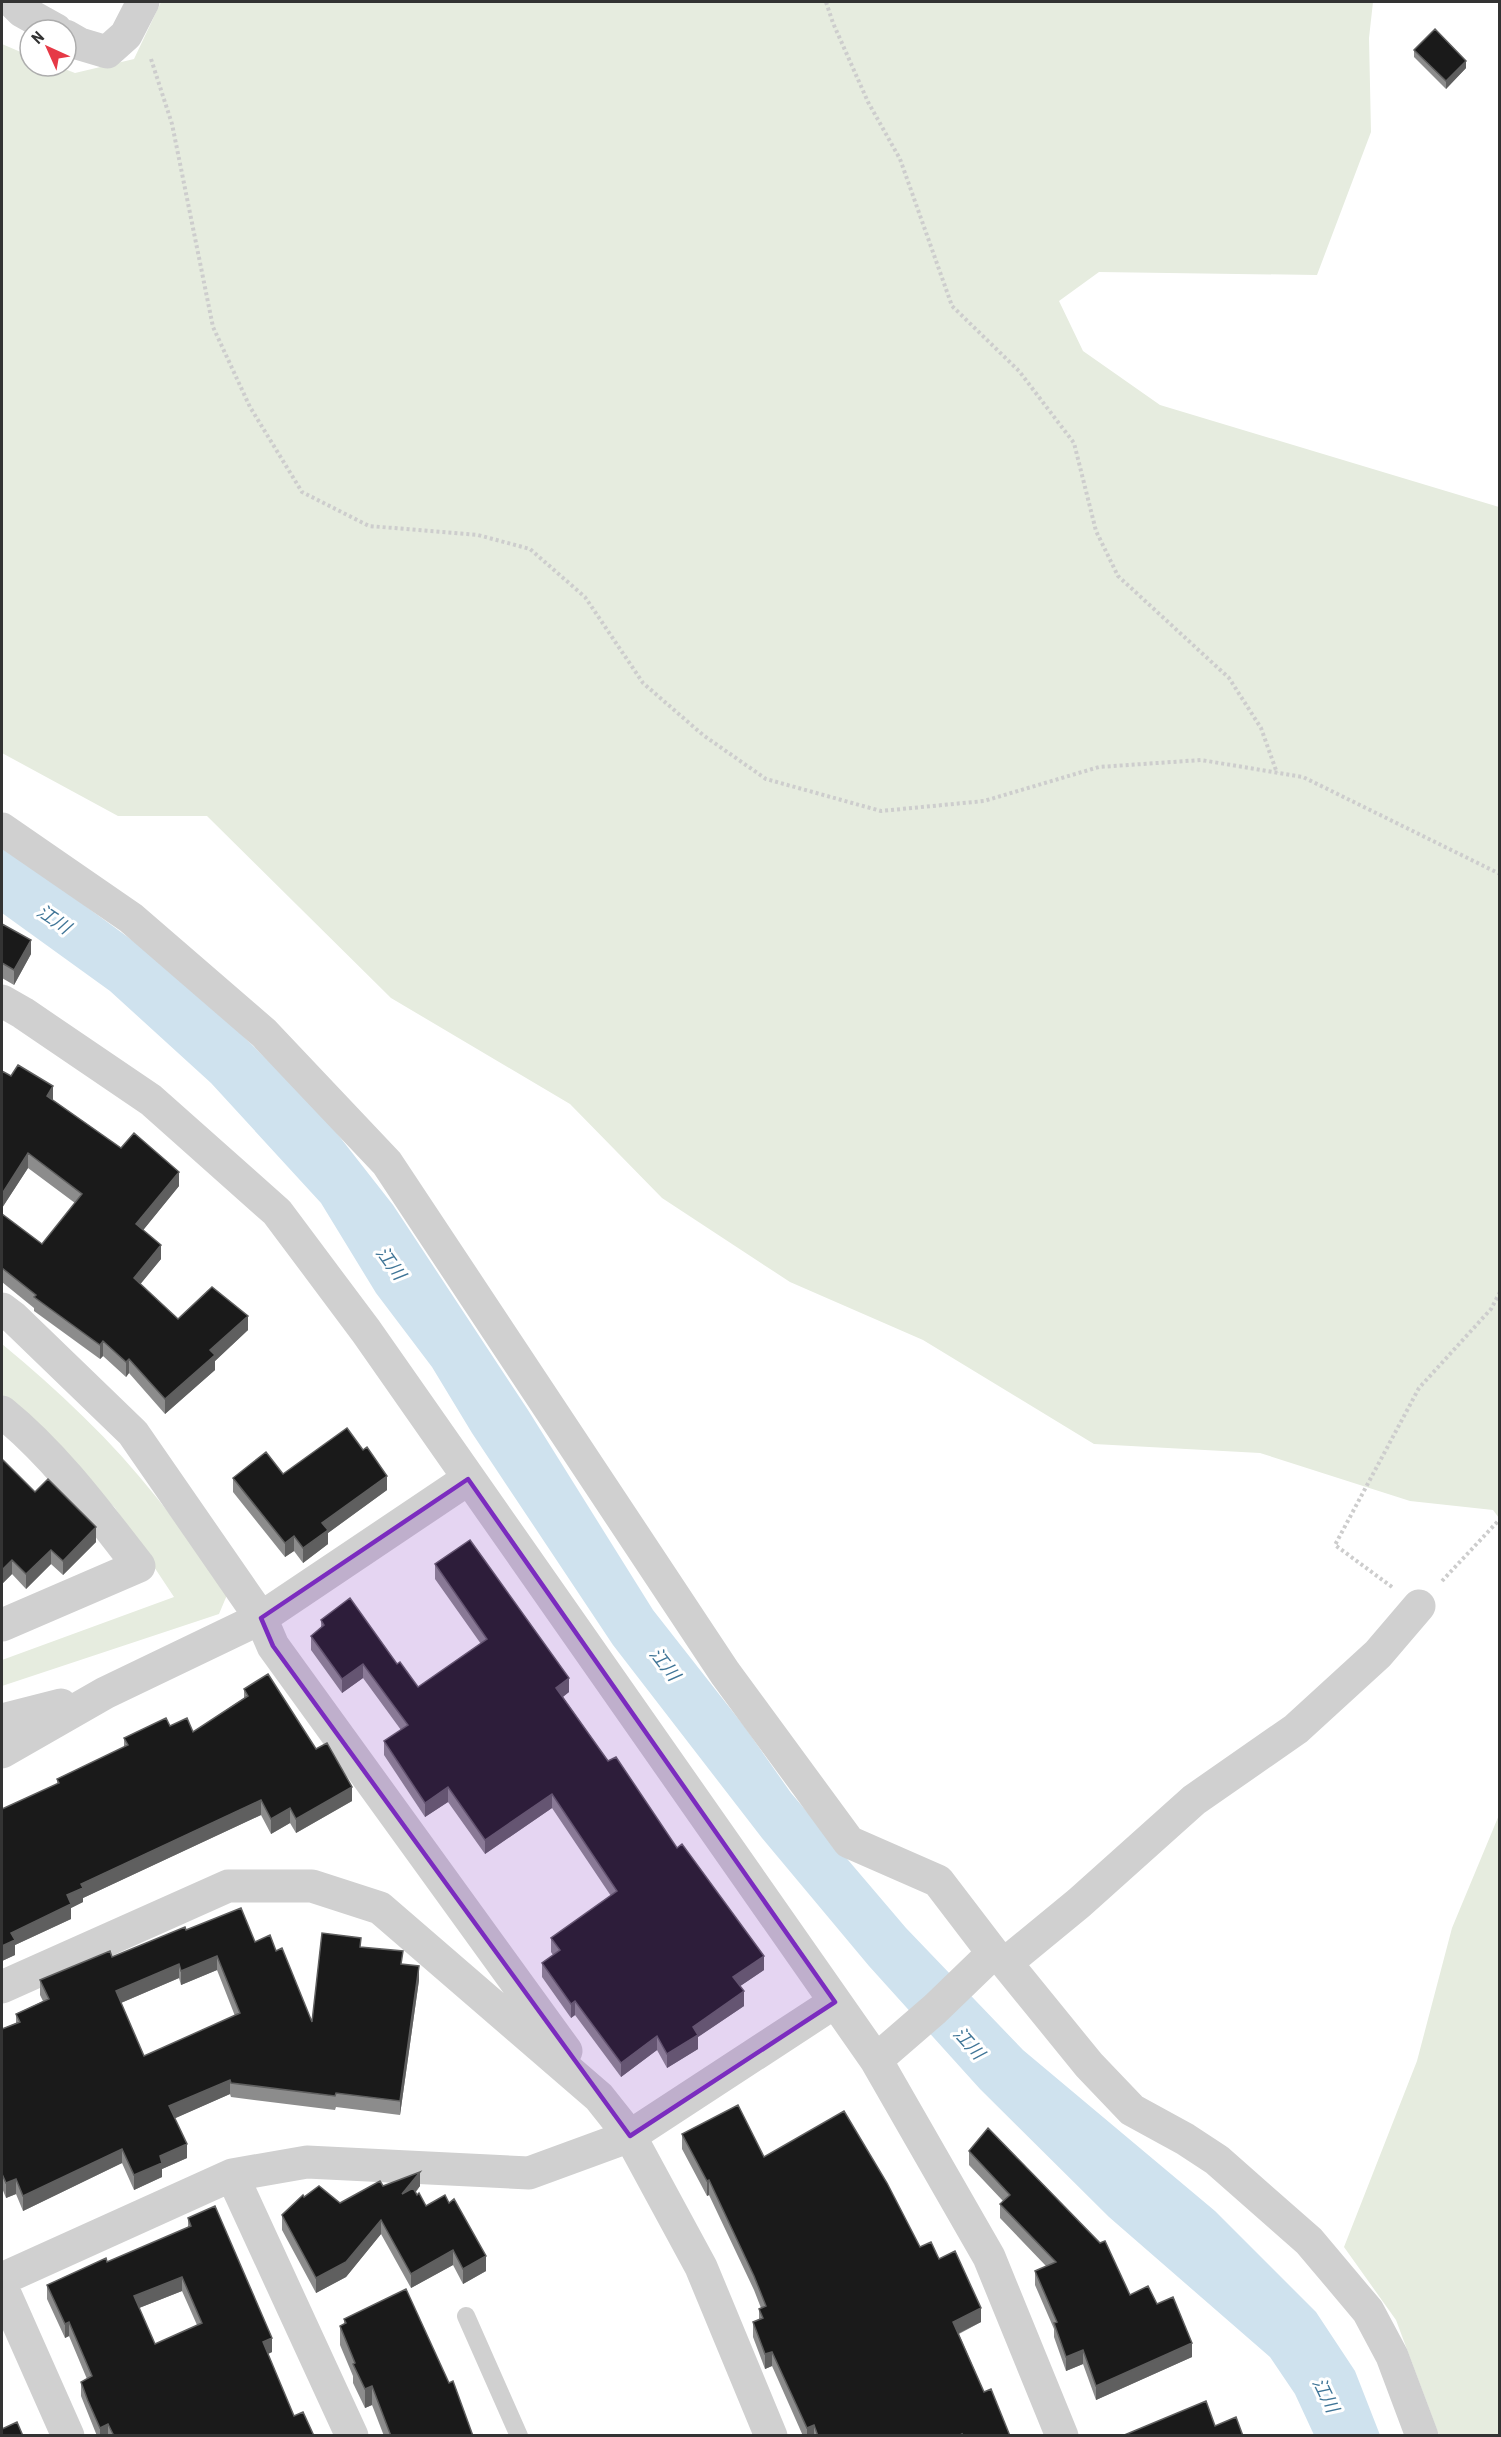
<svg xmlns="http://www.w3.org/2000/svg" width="1501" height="2437" font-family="'Roboto Condensed','Noto Sans JP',sans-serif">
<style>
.green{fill:#e6ecdf}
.water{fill:#cfe2ee}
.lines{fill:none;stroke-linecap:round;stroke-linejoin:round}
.path{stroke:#cdcdcd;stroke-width:4;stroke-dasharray:3 3;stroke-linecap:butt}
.service{stroke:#d0d0d0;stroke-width:18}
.minor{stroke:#d0d0d0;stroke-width:33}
.wall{fill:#8c8c8c;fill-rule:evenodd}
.shaded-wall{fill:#5f5f5f}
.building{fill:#1a1a1a;stroke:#5f5f5f;stroke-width:1.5;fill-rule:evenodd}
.marked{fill:#7b2cbf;fill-opacity:0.2;stroke:#7b2cbf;stroke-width:4.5;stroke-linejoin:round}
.labels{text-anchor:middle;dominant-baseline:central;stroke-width:6;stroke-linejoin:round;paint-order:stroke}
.water-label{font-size:18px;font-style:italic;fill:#3f7597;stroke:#fff}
</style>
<rect width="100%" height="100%" fill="#fff"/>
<!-- green -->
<path class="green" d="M 161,2 L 1373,2 L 1369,38 L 1371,132 L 1317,275 L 1099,272 L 1059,301 L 1083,351 L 1160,405 L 1499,507 L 1499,1518 L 1493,1510 L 1410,1501 L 1260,1453 L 1094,1444 L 923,1340 L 790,1282 L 662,1198 L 570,1104 L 391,998 L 207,816 L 118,816 L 2,753 L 2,44 L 30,56 L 30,66 L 57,66 L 75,73 L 134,59 Z
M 2,1344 C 58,1390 112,1441 157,1498 C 182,1529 204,1563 227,1595 L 219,1614 L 2,1686 L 2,1660 L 174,1597 L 115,1508 L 34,1423 L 2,1395 Z
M 1499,1815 L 1499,2435 L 1439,2435 L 1396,2320 L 1344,2247 L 1417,2061 L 1452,1928 Z"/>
<!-- water -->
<path class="water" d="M 2,845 L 140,946 L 238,1031 L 321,1113 L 393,1205 L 528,1410 L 653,1610 L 744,1726 L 791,1793 L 906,1928 L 1023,2050 L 1215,2211 L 1316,2312 L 1355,2371 L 1380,2435 L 1314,2435 L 1295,2394 L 1270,2357 L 1109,2217 L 980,2089 L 869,1966 L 762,1838 L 613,1645 L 472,1433 L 432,1367 L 376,1293 L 321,1203 L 211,1083 L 110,991 L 2,913 Z"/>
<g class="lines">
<!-- path -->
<path class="path" d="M 826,2 L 833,23 L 868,102 L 900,159 L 952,306 L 1019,371 L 1074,443 L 1096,531 L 1118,576 L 1229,678 L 1261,728 L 1277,773
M 151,59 L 172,124 L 213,327 L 250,407 L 302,492 L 369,526 L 478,535 L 530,549 L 585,597 L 643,683 L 703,735 L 766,779 L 881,811 L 984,801 L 1099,767 L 1201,760 L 1303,777 L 1500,874
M 1442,1581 L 1500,1519
M 1392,1587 L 1335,1545 L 1419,1388 L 1491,1309 L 1500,1292"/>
<!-- service -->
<path class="service" d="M 466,2316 L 519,2436"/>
<!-- minor -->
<path class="minor" d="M 13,2 L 22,11 L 56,30
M 66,36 L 80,44 L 107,52 L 126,35 L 143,2
M 2,829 L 131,918 L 264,1033 L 387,1163 L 725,1673 L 849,1842 L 938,1881 L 993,1953 L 1006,1963 L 1079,1903 L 1194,1800 L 1296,1729 L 1378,1654 L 1419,1606
M 2,1001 L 23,1013 L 151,1100 L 277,1212 L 366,1331 L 876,2060 L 989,2257 L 1062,2436
M 2,1309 L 14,1318 L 133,1433 L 261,1618 L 273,1646 L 566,2051
M 2,1412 C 55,1455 97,1512 139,1566 L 2,1625
M 2,1720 L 61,1705
M 2,1752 L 105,1693 L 261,1618 L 468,1479
M 1006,1963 L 1089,2065 L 1132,2110 L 1185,2139 L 1217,2160 L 1309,2241 L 1368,2311 L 1392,2356 L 1422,2436
M 2,1987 L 228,1886 L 312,1886 L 380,1908 L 599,2097 L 630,2136 L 701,2267 L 771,2436
M 876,2060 L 935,2009 L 993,1953
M 232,2175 L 352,2436
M 2,2279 L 232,2175 L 307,2162 L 529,2173 L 630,2136 L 835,2002
M 2,2287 L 68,2436"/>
</g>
<!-- wall -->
<path class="wall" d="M 1414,50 L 1466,68 L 1446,89 L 1414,57 Z
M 2,924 L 31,954 L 14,985 L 2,978 Z
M 2,1071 L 53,1100 L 121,1148 L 179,1186 L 143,1230 L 161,1259 L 140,1284 L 178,1319 L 248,1330 L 215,1361 L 215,1370 L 165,1414 L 129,1373 L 126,1377 L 103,1356 L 100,1359 L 34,1311 L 34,1308 L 2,1282 L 2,1214 L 42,1244 L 75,1203 L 28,1168 L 2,1208 Z
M 283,1474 L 387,1490 L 328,1533 L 328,1544 L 303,1563 L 294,1551 L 285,1557 L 233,1492 L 233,1478 Z
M 35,1492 L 96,1542 L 63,1575 L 51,1564 L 26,1589 L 12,1574 L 2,1584 Z
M 435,1564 L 569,1692 L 563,1697 L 608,1761 L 677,1848 L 764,1970 L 740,1986 L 744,2006 L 698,2037 L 698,2049 L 667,2068 L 657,2050 L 621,2077 L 575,2015 L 571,2018 L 542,1977 L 542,1963 L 553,1955 L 551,1952 L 551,1938 L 611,1896 L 552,1808 L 485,1854 L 448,1802 L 425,1817 L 384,1755 L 384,1741 L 401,1730 L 363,1678 L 342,1693 L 311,1650 L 311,1636 L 321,1628 L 321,1620 L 397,1664 L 418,1687 L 481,1644 L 435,1579 Z
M 244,1689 L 316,1749 L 352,1801 L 296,1833 L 290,1823 L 271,1834 L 261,1815 L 83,1898 L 83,1902 L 71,1908 L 71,1919 L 15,1945 L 15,1955 L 2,1961 L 2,1809 L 57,1784 L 57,1779 L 124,1747 L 124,1738 L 170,1726 L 193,1732 L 244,1698 Z
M 186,1930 L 255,1942 L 276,1951 L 312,2022 L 361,1947 L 403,1964 L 419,1980 L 400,2115 L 336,2107 L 335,2110 L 231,2097 L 230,2094 L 175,2118 L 187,2158 L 162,2169 L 162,2177 L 134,2190 L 122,2163 L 23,2211 L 16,2194 L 6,2198 L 2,2188 L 2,2029 L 16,2023 L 16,2014 L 43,2001 L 40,1995 L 40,1980 L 112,1957 ZM 217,1970 L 235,2016 L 144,2056 L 121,2003 L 179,1978 L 181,1985 Z
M 682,2134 L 764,2157 L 920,2247 L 939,2259 L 981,2322 L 959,2334 L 984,2392 L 1010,2436 L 803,2436 L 772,2366 L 765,2369 L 753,2337 L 753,2322 L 759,2319 L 759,2309 L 761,2308 L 754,2290 L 709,2195 L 707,2196 L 682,2149 Z
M 969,2151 L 1130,2295 L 1157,2304 L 1192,2357 L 1096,2400 L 1083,2364 L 1066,2371 L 1054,2337 L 1054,2329 L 1035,2285 L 1035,2271 L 1046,2266 L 1000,2218 L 1000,2204 L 1003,2201 L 969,2165 Z
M 383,2186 L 420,2186 L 416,2192 L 426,2206 L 486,2271 L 463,2284 L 453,2265 L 411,2288 L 381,2234 L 346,2277 L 316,2293 L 282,2230 L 282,2215 L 304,2197 L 340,2203 Z
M 188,2218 L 272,2352 L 268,2354 L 294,2416 L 314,2436 L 97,2436 L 81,2396 L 81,2382 L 87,2379 L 69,2336 L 65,2338 L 47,2299 L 47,2285 L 107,2262 L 188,2228 ZM 182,2291 L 197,2325 L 155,2344 L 139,2308 Z
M 344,2319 L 473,2436 L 384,2436 L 372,2405 L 365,2408 L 353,2383 L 353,2376 L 340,2345 L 340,2326 L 344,2324 Z"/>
<!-- shaded-wall -->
<path class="shaded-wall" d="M 1466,61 L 1466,68 L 1446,89 L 1446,81 Z
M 31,940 L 31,954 L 14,985 L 14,970 Z
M 53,1086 L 53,1100 L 47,1096 Z
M 28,1153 L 28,1168 L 2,1208 L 2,1194 Z
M 179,1172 L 179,1186 L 136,1239 L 136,1224 Z
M 161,1245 L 161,1259 L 134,1292 L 134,1278 Z
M 248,1316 L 248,1330 L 215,1361 L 215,1370 L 165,1414 L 165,1399 L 210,1350 Z
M 103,1341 L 103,1356 L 100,1359 L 100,1345 Z
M 129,1359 L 129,1373 L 126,1377 L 126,1362 Z
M 387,1476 L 387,1490 L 328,1533 L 328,1544 L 303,1563 L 303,1548 L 322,1523 Z
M 96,1527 L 96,1542 L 63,1575 L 63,1561 Z
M 294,1536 L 294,1551 L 285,1557 L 285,1543 Z
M 51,1550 L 51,1564 L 26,1589 L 26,1574 Z
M 12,1560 L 12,1574 L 2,1584 L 2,1570 Z
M 363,1664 L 363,1678 L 342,1693 L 342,1679 Z
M 569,1678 L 569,1692 L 556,1702 L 556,1688 Z
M 352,1787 L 352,1801 L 296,1833 L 296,1819 Z
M 448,1787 L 448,1802 L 425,1817 L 425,1803 Z
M 552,1794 L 552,1808 L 485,1854 L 485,1840 Z
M 261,1800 L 261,1815 L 83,1898 L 83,1902 L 71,1908 L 71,1919 L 15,1945 L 15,1955 L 2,1961 L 2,1946 L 11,1933 L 67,1895 L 81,1884 Z
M 290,1808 L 290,1823 L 271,1834 L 271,1819 Z
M 217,1956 L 217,1970 L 181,1985 L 181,1971 Z
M 764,1956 L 764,1970 L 733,1991 L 733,1977 Z
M 179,1964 L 179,1978 L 116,2005 L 116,1991 Z
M 419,1966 L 419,1980 L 400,2115 L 400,2101 Z
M 744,1991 L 744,2006 L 698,2037 L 698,2049 L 667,2068 L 667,2054 L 693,2027 Z
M 575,2001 L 575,2015 L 571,2018 L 571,2004 Z
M 657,2036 L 657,2050 L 621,2077 L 621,2063 Z
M 230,2080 L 230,2094 L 169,2121 L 169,2106 Z
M 187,2144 L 187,2158 L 162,2169 L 162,2177 L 134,2190 L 134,2175 L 160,2156 Z
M 122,2149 L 122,2163 L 23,2211 L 23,2196 Z
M 420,2172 L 420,2186 L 402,2208 L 402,2194 Z
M 16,2179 L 16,2194 L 6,2198 L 6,2183 Z
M 709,2180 L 709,2195 L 707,2196 L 707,2181 Z
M 381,2220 L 381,2234 L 346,2277 L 316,2293 L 316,2278 Z
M 453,2250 L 453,2265 L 411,2288 L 411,2274 Z
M 486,2256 L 486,2271 L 463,2284 L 463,2269 Z
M 182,2277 L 182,2291 L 134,2310 L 134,2296 Z
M 981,2308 L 981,2322 L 953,2336 L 953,2322 Z
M 69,2322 L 69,2336 L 65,2338 L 65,2324 Z
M 272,2338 L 272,2352 L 263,2356 L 263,2342 Z
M 1192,2343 L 1192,2357 L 1096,2400 L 1096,2386 Z
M 1083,2350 L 1083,2364 L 1066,2371 L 1066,2357 Z
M 772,2352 L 772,2366 L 765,2369 L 765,2354 Z
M 372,2386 L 372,2405 L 365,2408 L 365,2389 Z
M 108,2424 L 108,2436 L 100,2436 L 100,2428 Z
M 814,2425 L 814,2436 L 807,2436 L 807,2428 Z"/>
<!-- building -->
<path class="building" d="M 1435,29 L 1466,61 L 1446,81 L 1414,50 Z
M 2,924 L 31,940 L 14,970 L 2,963 Z
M 18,1065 L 53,1086 L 47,1096 L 121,1148 L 134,1133 L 179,1172 L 136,1224 L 161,1245 L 134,1278 L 178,1319 L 212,1287 L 248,1316 L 210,1350 L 215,1355 L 165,1399 L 129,1359 L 126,1362 L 103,1341 L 100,1345 L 34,1297 L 36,1295 L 2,1268 L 2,1214 L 42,1244 L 82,1194 L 28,1153 L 2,1194 L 2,1071 L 11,1076 Z
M 347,1428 L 363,1450 L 367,1447 L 387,1476 L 322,1523 L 328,1530 L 303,1548 L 294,1536 L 285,1543 L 233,1478 L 266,1452 L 283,1474 Z
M 2,1459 L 35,1492 L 48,1479 L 96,1527 L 63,1561 L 51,1550 L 26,1574 L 12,1560 L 2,1570 Z
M 470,1540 L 569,1678 L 556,1688 L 608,1761 L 616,1757 L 677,1848 L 682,1844 L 764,1956 L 733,1977 L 744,1991 L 693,2027 L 698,2035 L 667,2054 L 657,2036 L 621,2063 L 575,2001 L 571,2004 L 542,1963 L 560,1950 L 551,1938 L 617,1891 L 552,1794 L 485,1840 L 448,1787 L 425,1803 L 384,1741 L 408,1725 L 363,1664 L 342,1679 L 311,1636 L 324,1625 L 321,1620 L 350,1598 L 397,1664 L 400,1662 L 418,1687 L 487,1639 L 435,1564 Z
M 268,1674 L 316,1749 L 327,1743 L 352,1787 L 296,1819 L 290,1808 L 271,1819 L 261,1800 L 81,1884 L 83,1888 L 67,1895 L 71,1904 L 11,1933 L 15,1940 L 2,1946 L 2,1809 L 59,1783 L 57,1779 L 128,1745 L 124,1738 L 166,1718 L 170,1726 L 187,1718 L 193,1732 L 248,1696 L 244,1689 Z
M 241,1908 L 255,1942 L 270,1935 L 276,1951 L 282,1948 L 312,2022 L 322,1933 L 361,1938 L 360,1947 L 403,1951 L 401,1964 L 419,1966 L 400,2101 L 336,2093 L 335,2096 L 231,2083 L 230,2080 L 169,2106 L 187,2144 L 160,2156 L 162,2163 L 134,2175 L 122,2149 L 23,2196 L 16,2179 L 6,2183 L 2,2174 L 2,2029 L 20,2022 L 16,2014 L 49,1999 L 40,1980 L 110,1951 L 112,1957 L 185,1927 L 186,1930 ZM 217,1956 L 240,2013 L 144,2056 L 116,1991 L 179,1964 L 181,1971 Z
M 738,2105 L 764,2157 L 844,2111 L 887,2183 L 920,2247 L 931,2242 L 939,2259 L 955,2251 L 981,2308 L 953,2322 L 984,2392 L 991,2389 L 1010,2436 L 962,2436 L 962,2434 L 958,2436 L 818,2436 L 814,2425 L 807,2428 L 772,2352 L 765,2354 L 753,2322 L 763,2318 L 759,2309 L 766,2306 L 754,2276 L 709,2180 L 707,2181 L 682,2134 Z
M 988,2128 L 1100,2243 L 1105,2241 L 1130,2295 L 1148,2286 L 1157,2304 L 1173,2297 L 1192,2343 L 1096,2386 L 1083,2350 L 1066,2357 L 1054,2323 L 1057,2322 L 1035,2271 L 1056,2262 L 1000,2204 L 1010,2195 L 969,2151 Z
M 420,2172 L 402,2194 L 413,2188 L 417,2195 L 419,2193 L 426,2206 L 445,2195 L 449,2203 L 454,2199 L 486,2256 L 463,2269 L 453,2250 L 411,2274 L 381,2220 L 346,2262 L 316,2278 L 282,2215 L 303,2195 L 304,2197 L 319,2186 L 340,2203 L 380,2181 L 383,2186 Z
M 215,2206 L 272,2338 L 263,2342 L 294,2416 L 303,2412 L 314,2436 L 114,2436 L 108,2424 L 100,2428 L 88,2401 L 81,2382 L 92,2376 L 69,2322 L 65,2324 L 47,2285 L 106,2258 L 107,2262 L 191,2226 L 188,2218 ZM 182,2277 L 202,2323 L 155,2344 L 134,2296 Z
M 406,2289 L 449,2383 L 453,2381 L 473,2436 L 391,2436 L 372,2386 L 365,2389 L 353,2364 L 355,2363 L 340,2326 L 346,2323 L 344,2319 Z
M 1206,2401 L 1215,2426 L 1236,2417 L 1243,2436 L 1122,2436 Z
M 17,2422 L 23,2436 L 2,2436 L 2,2429 Z"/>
<!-- marked area -->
<path class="marked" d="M 468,1479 L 835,2002 L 630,2136 L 273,1646 L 261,1618 Z"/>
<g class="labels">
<!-- water labels -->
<g class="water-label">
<text transform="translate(54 919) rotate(34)">江川</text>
<text transform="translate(391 1263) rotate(54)">江川</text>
<text transform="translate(665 1664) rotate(52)">江川</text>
<text transform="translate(969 2043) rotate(48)">江川</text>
<text transform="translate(1326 2395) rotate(64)">江川</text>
</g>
</g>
<!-- border -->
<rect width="1501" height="2437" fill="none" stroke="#333333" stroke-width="6"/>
<!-- north arrow -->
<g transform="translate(48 48) rotate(315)"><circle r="28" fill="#ffffff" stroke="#adadad" stroke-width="1.5"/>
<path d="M0-4.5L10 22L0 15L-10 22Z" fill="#e63946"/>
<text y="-9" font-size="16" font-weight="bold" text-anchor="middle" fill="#333333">N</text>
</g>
</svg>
